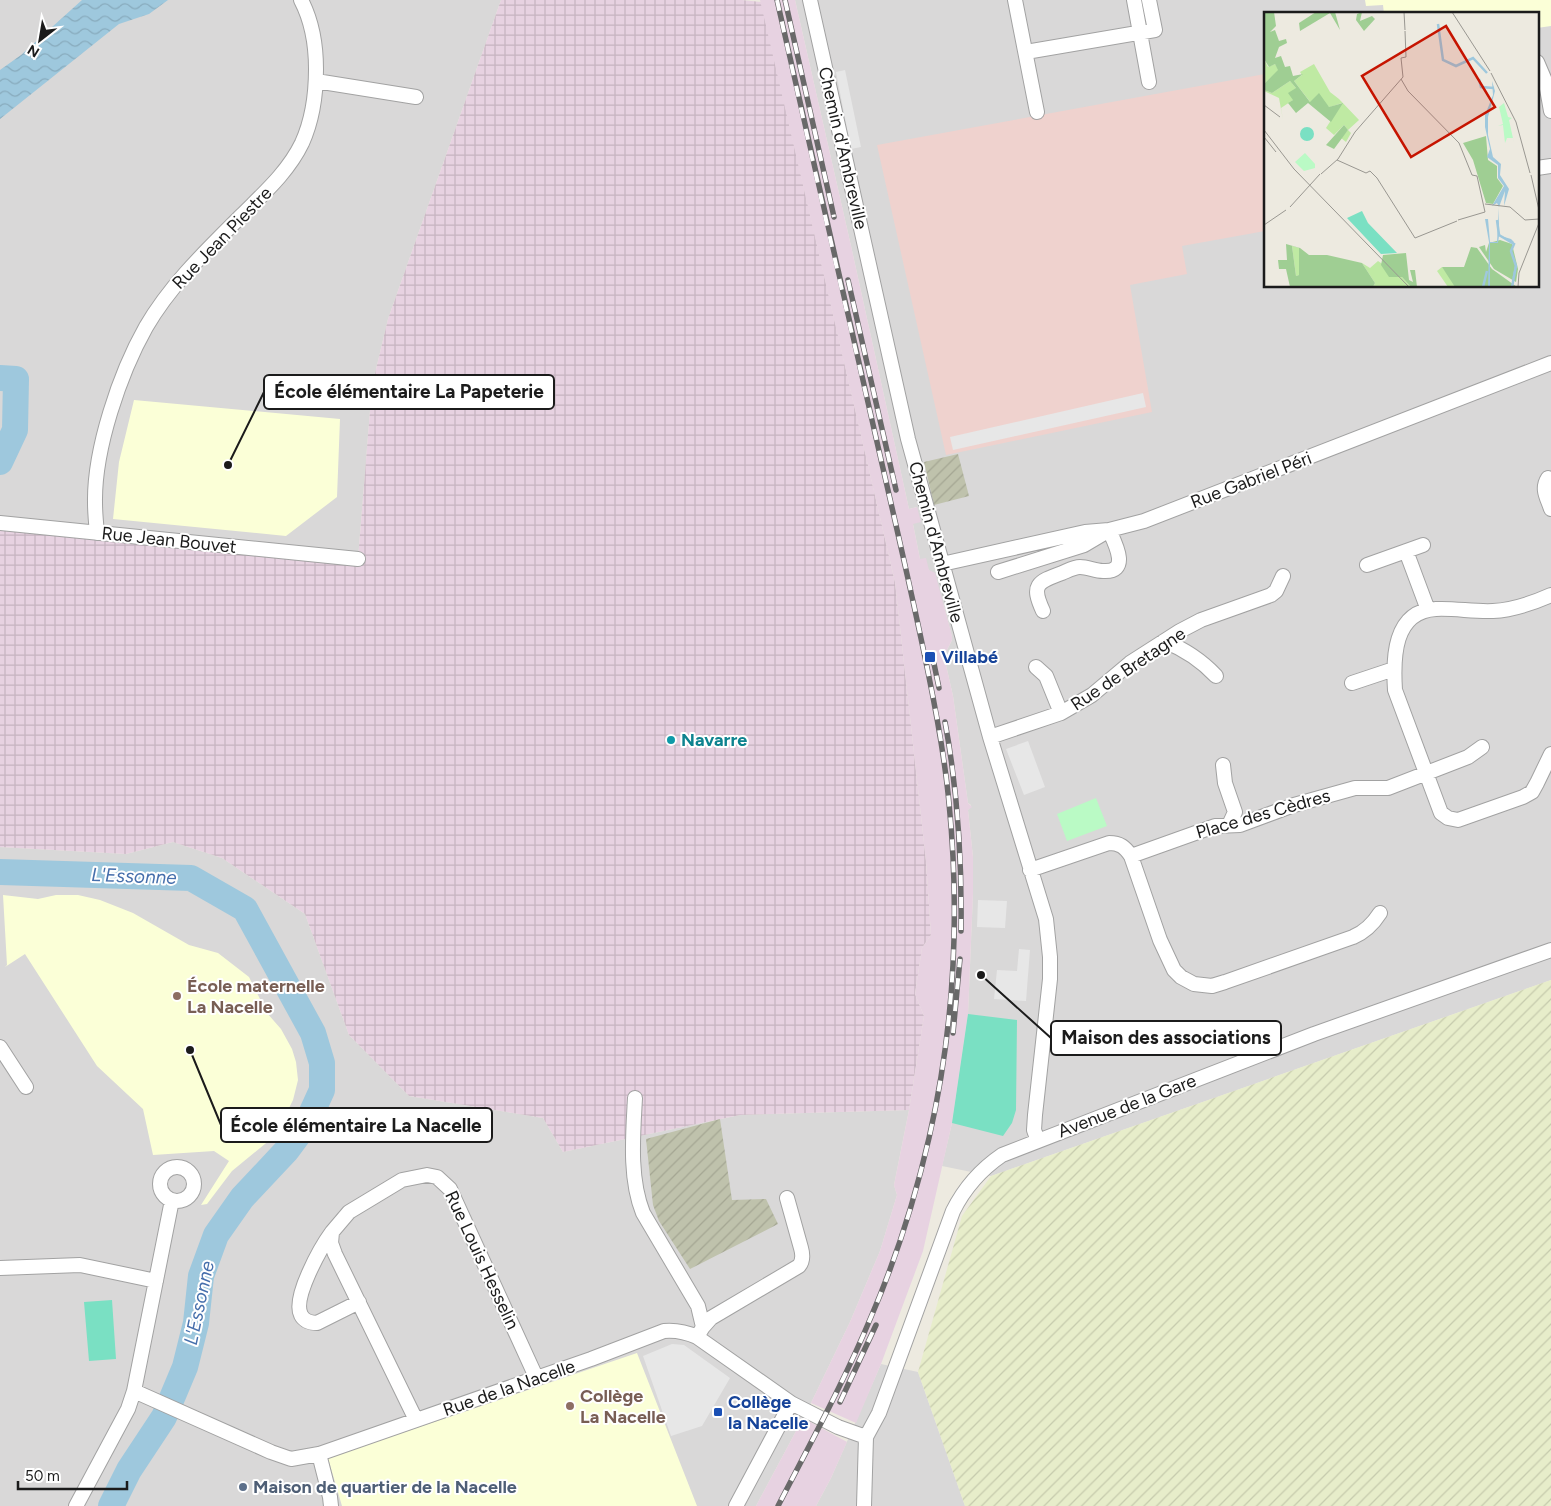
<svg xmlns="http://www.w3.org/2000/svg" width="1551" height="1506" font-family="Figtree,sans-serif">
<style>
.residential{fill:#d9d8d8;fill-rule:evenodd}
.commercial{fill:#efd2ce}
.industrial{fill:url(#industrial-grid)}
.education{fill:#fbffd7}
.railway{fill:#e7d2e1}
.construction{fill:url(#construction-furrows)}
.farmland{fill:url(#farmland-furrows)}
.park{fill:#bafac5}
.pitch{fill:#7ae0c3}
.parking{fill:#e7e7e7}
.water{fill:url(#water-waves)}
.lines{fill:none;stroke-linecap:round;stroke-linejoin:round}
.river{stroke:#9ec8dd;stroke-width:26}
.minor-casing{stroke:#a2a2a2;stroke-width:16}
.minor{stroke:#fff;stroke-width:14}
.rail-casing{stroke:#696969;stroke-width:5.5}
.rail{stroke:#fff;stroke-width:4;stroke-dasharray:11;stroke-linecap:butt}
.transit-dot{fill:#1a4fb4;stroke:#fff;stroke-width:2}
.culture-dot{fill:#0f9aa8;stroke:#fff;stroke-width:2}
.education-dot{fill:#8d6e63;stroke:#fff;stroke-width:2}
.service-dot{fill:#5c6f8a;stroke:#fff;stroke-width:2}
.labels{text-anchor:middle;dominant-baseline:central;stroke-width:4;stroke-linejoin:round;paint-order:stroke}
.street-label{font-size:18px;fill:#1b1b1b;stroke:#fff}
.transit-label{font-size:18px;font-weight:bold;fill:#164399;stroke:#fff;text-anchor:start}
.culture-label{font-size:18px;font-weight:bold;fill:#0d838f;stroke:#fff;text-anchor:start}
.education-label{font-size:18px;font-weight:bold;fill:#785e54;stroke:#fff;text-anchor:start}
.service-label{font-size:18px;font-weight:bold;fill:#4e5e75;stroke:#fff;text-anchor:start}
.water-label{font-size:19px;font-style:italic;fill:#466fac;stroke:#fff}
.inset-river{fill:none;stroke:#9ec8dd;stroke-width:2.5}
.inset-road{fill:none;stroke:#999791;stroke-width:1}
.view{fill:#c61400;fill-opacity:0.15;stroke:#c61400;stroke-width:2.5}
.inset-edge{fill:none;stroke:#1b1b1b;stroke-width:2.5}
.leader{fill:none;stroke:#1b1b1b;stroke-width:2}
.callout-dot{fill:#1b1b1b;stroke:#fff;stroke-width:2}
.callout{fill:#fff;stroke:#1b1b1b;stroke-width:2}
.callout-label{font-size:19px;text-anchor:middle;font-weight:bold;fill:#1b1b1b}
</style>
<defs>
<pattern id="industrial-grid" width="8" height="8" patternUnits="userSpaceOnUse" patternTransform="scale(1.25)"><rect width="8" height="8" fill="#e7d2e1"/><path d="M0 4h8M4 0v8" fill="none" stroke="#c6b4c0"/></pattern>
<pattern id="construction-furrows" width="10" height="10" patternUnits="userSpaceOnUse" patternTransform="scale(1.25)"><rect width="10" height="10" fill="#bfc2ac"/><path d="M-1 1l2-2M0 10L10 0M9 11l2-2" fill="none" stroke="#a4a693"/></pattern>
<pattern id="farmland-furrows" width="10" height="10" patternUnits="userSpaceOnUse" patternTransform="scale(1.25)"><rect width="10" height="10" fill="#e7edca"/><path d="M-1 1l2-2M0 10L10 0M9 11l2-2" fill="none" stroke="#c6cbad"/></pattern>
<pattern id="water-waves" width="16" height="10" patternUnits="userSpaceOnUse" patternTransform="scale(1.25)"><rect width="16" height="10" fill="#9ec8dd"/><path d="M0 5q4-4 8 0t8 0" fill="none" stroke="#88abbd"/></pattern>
</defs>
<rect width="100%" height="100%" fill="#edeae0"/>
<!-- residential -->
<path class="residential" d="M 0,0 L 501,0 L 388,319 L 372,386 L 358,559 L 0,523 Z
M 795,0 L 1551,0 L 1551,980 L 991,1176 L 942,1166 L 952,1123 L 968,1014 L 973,893 L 973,857 L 968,810 L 971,805 L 968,803 L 953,696 L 944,656 L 952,640 L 952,637 L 944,606 L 929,570 L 920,559 L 913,524 L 917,507 L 909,509 L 851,246 ZM 1265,14 L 1537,14 L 1537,286 L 1265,286 Z
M 173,842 L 222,858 L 305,914 L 349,1035 L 409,1096 L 543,1118 L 563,1152 L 740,1115 L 909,1110 L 894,1185 L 897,1195 L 880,1251 L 850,1322 L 811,1403 L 756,1506 L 0,1506 L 0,847 L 126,854 Z
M 881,1364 L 918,1372 L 965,1506 L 816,1506 L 831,1478 Z"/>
<!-- commercial -->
<path class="commercial" d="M 1265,74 L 1265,231 L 1182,246 L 1187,274 L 1130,285 L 1152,412 L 946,455 L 877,145 Z"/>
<!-- industrial -->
<path class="industrial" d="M 501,0 L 742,0 L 761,2 L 895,582 L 926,861 L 931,935 L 922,948 L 915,994 L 924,1016 L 909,1110 L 740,1115 L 563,1152 L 543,1118 L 409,1096 L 349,1035 L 305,914 L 222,858 L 173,842 L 126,854 L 0,847 L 0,523 L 358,559 L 372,386 L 388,319 Z"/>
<!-- education -->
<path class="education" d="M 1365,0 L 1551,0 L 1551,26 L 1537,28 L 1537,14 L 1384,14 L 1383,5 L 1366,6 Z
M 134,400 L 340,419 L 337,497 L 286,536 L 113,519 L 119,462 Z
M 3,895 L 38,899 L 56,895 L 78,895 L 100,900 L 133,913 L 189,945 L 218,953 L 249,977 L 267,1013 L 281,1029 L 292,1049 L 296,1062 L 298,1080 L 293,1100 L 286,1114 L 271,1139 L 232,1171 L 207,1204 L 201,1205 L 229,1161 L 214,1151 L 153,1155 L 143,1109 L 97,1066 L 25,954 L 5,967 L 7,965 Z
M 637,1353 L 697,1506 L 342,1506 L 328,1458 Z"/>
<!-- railway -->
<path class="railway" d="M 760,0 L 795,0 L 851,246 L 909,509 L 917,507 L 921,522 L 913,524 L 920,559 L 926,558 L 929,570 L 935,573 L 952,636 L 952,640 L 944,656 L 953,696 L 968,803 L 972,807 L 968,810 L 973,857 L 973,893 L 968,1014 L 952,1123 L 923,1251 L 881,1364 L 856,1423 L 811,1403 L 850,1322 L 880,1251 L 897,1195 L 894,1185 L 909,1110 L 924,1016 L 915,994 L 922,948 L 931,935 L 926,861 L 895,582 Z
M 803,1418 L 847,1442 L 831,1478 L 816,1506 L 756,1506 Z"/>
<!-- construction -->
<path class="construction" d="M 958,454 L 969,496 L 934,505 L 924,462 Z
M 720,1119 L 732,1200 L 766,1199 L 778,1224 L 690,1269 L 659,1221 L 653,1205 L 646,1139 Z"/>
<!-- farmland -->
<path class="farmland" d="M 1551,980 L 1551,1506 L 965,1506 L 918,1372 L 962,1216 L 991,1176 Z"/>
<!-- park -->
<path class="park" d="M 1096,798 L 1107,826 L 1067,841 L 1057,814 Z"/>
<!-- pitch -->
<path class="pitch" d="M 968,1014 L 1017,1020 L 1016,1110 L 1012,1123 L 1003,1136 L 952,1123 Z
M 112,1300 L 116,1359 L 89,1361 L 84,1302 Z"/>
<!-- parking -->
<path class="parking" d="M 845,70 L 861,147 L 851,149 L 836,72 Z
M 1143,393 L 1146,407 L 953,450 L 950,437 Z
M 1028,741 L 1045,787 L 1024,795 L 1006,749 Z
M 978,900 L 1007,901 L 1005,928 L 977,927 Z
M 1019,949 L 1030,950 L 1026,1001 L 994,999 L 997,970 L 1017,971 Z
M 672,1344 L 684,1345 L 730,1378 L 702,1426 L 671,1436 L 643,1356 Z"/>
<!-- water -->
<path class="water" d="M 82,0 L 168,0 L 149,14 L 119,24 L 0,119 L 0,70 L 21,55 Z"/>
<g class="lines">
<!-- river -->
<path class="river" d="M 0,378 L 16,379 L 15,430 L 0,462
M 0,872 L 191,878 L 245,909 L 313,1033 L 322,1063 L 322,1090 L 307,1123 L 287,1150 L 242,1198 L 216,1235 L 201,1276 L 196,1323 L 185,1367 L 164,1417 L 129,1470 L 111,1506"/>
<!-- minor casing -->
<g class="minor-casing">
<path id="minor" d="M 810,0 L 908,439 L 990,737 L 1046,919 L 1050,957 L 1050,979 L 1035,1115 L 1034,1130 L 1038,1141
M 1015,0 L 1037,112
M 1134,0 L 1149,82
M 1026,52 L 1155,30 L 1149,0
M 1537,62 L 1546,83 L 1551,111
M 316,81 L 416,97
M 1537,168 L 1551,166
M 1548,478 C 1541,489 1547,497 1551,509
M 0,523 L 358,559
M 97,533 C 96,523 95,513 95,503 C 94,449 120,373 146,327 C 171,284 207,250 242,215 C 264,193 288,172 302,143 C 312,121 316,93 316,69 C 316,46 312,21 301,0
M 1406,551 L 1428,610
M 942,564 L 1085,532 L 1109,530 L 1144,521 L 1551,363
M 1367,565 L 1423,545
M 998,572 L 1084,545 L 1106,532
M 1551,595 C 1533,603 1513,610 1493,611 C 1474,612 1455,608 1436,609 C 1393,611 1393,659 1395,690 L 1441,813 L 1448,818 L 1458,820 L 1523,797 L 1532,792 L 1537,783 L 1551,754
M 1043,611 C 1031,585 1037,582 1062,573 C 1067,571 1074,567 1080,567 C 1088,567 1095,571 1103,571 C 1131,573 1115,543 1109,530
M 1164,641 C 1184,649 1201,660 1216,676
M 1036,667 L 1046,676 L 1061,713
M 1352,683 L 1394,669
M 990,737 L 1061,713 L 1092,695 L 1130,663 L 1180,631 L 1201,620 L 1271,595 L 1276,591 L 1283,576
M 1223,765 L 1225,783 L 1235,812 L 1229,825
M 1131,856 L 1215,826 L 1240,825 L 1294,805 L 1355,788 L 1388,788 L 1468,757 L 1482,747
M 1030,870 L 1109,843 C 1120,843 1125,847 1131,856 L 1160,940 L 1174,970 L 1181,977 L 1194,984 L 1212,986 L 1225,982 L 1353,937 C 1365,932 1373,924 1380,913
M 0,1047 L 26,1087
M 635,1098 C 633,1135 629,1178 643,1213 L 698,1306 L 703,1327 L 697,1337
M160 1184a17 17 0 1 1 34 0a17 17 0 1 1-34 0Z
M 332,1232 C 321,1247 292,1298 301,1315 C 304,1321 311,1323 317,1323 L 359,1302
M 0,1268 L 80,1265 L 156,1281
M 703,1327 L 711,1318 L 799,1266 C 803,1261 803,1255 801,1248 L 787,1198
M 134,1391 L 271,1452 L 291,1459 L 319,1454 L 591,1359 L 664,1331 C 676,1330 686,1332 697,1337 L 791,1403 L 838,1427 L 866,1437
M 416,1420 L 335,1254 L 331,1243 L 332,1232 L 349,1212 L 402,1180 L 427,1175 L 437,1177 L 450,1189 L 536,1377
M 319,1454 L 330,1497 L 331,1506
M 76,1506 L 128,1409 L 134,1391 L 172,1200
M 736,1506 L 791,1403
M 864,1506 L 866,1437 L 879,1413 L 953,1211 C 965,1187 980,1170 1002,1155 L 1314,1034 L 1551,950"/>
</g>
<!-- minor -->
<use href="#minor" class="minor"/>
<!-- rail casing -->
<g class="rail-casing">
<path id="rail" d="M 777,0 C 808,140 839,280 872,420 C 891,504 911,588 928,672 C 937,716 945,759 949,803 C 960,915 954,1029 929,1138 C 915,1199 896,1259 871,1317 C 844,1382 810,1444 778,1506
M 785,0 L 834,217
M 848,280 L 896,490
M 932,654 L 939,688
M 945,722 C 958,792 962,861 961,931
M 953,1033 L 960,959
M 840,1402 L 876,1325"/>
</g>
<!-- rail -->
<use href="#rail" class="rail"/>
</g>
<!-- markers -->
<g class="transit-dot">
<rect x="924" y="651" width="12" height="12" rx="2.5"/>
<rect x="713" y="1407" width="10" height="10" rx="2.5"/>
</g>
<circle class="culture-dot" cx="671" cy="740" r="5"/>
<g class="education-dot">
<circle cx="177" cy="996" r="5"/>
<circle cx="570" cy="1406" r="5"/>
</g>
<circle class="service-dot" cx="243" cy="1487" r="5"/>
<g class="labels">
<!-- street labels -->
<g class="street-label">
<text transform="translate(843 148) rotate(77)">Chemin d'Ambreville</text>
<text transform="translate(222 238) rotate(-46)">Rue Jean Piestre</text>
<text transform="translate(1251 480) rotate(-21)">Rue Gabriel Péri</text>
<text transform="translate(169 540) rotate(6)">Rue Jean Bouvet</text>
<text transform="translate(936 542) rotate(75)">Chemin d'Ambreville</text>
<text transform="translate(1128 669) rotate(-34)">Rue de Bretagne</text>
<text transform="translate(1263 814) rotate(-16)">Place des Cèdres</text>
<text transform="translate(1127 1106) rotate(-21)">Avenue de la Gare</text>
<text transform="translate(482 1260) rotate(65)">Rue Louis Hesselin</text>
<text transform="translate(509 1388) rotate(-19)">Rue de la Nacelle</text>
</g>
<!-- transit labels -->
<g class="transit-label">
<text x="941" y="657">Villabé</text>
<text x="728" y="1402">Collège<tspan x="728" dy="21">la Nacelle</tspan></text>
</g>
<!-- culture labels -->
<g class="culture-label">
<text x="681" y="740">Navarre</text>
</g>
<!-- education labels -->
<g class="education-label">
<text x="187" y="986">École maternelle<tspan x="187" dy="21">La Nacelle</tspan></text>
<text x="580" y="1396">Collège<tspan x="580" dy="21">La Nacelle</tspan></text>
</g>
<!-- service labels -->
<g class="service-label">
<text x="253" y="1487">Maison de quartier de la Nacelle</text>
</g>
<!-- water labels -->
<g class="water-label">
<text transform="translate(134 876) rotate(2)">L'Essonne</text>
<text transform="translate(199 1303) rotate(-78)">L'Essonne</text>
</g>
</g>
<!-- overview -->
<g transform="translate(1264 12)">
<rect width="275" height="275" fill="#edeae0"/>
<path d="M 0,47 L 4,55 L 11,52 L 15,58 L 0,72 ZM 50,52 L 66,80 L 75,87 L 95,108 L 84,118 L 87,121 L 82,130 L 77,126 L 84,118 L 80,113 L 70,123 L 62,116 L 78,91 L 66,95 L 47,91 L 30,69 L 38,63 L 36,60 ZM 26,69 L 32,76 L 29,88 L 17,96 L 19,108 L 15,86 L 0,79 L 0,78 L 8,81 ZM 28,234 L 35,236 L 35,263 L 32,264 ZM 114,249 L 138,265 L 147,275 L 109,275 L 111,271 L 98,251 L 106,256 ZM 178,255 L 190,270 L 191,275 L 184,275 L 173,259 Z" fill="#bfeaa3"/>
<path d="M 0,0 L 10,0 L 12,14 L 6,20 L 11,18 L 15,29 L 22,27 L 23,31 L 15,35 L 11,46 L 17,44 L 21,55 L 26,54 L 29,64 L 39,62 L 30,69 L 46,90 L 55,81 L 65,95 L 79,91 L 67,110 L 44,91 L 32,101 L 24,91 L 29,88 L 24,81 L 32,76 L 26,69 L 8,81 L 0,78 L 0,72 L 14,58 L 11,52 L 5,55 L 0,47 ZM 52,0 L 71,0 L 76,18 L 66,1 L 36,19 L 35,11 ZM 98,0 L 96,9 L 108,4 L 111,7 L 100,19 L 92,8 L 93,2 ZM 80,113 L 84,118 L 70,137 L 62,133 ZM 222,124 L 224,148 L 233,154 L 233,166 L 239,174 L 229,192 L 222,191 L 209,148 L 199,131 ZM 236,228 L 248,232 L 254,257 L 252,270 L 230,257 L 215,235 L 221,233 L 222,240 L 225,231 ZM 22,232 L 36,236 L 45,243 L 63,243 L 98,251 L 111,271 L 109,275 L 26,275 L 22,257 L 15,257 L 14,248 L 23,248 ZM 28,234 L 35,236 L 35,263 L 32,264 ZM 207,235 L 213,236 L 228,257 L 253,275 L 191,275 L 178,255 L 200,255 ZM 142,241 L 145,268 L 149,270 L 146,258 L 151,258 L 153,275 L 147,275 L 138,265 L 125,265 L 117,253 L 119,243 Z" fill="#9fce93" fill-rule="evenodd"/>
<path d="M 240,91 L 244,105 L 248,106 L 245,108 L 250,131 L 249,126 L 243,126 L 241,131 L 239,113 L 234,114 L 239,112 L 235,95 ZM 41,141 L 51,152 L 51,156 L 40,159 L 31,150 Z" fill="#bafac5"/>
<path d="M36 122a7 7 0 1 1 14 0a7 7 0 1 1-14 0ZM 98,199 L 104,211 L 133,241 L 117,242 L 83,206 Z" fill="#7ae0c3"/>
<path d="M 228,69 L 231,79 L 224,105 L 224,123 L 229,145 L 237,152 L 236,163 L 245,177 L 240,194 L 241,179 L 235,195 L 233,191 L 228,194 L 240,174 L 234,166 L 234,153 L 223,145 L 226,137 L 221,115 L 221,103 L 229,83 ZM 235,196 L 235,221 L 237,224 L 247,227 L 250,230 L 250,233 L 247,239 L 251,248 L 252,255 L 248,268 L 251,253 L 246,239 L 250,231 L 235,224 L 234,231 L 226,231 L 226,275 L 224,275 L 225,230 L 221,207 L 224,207 L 226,230 L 233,230 Z" fill="#9ec8dd"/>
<path class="inset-river" d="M 174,12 L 179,48 L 192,54 L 209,46 L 223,61M 215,67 L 217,75 L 230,76M 233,208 L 235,223 L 250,232 L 247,239 L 252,254 L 248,275M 219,275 L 223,259"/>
<path class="inset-road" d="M 140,0 L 141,18M 188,0 L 226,59M 227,61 L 252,110 L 266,161M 137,67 L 144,79 L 195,131 L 208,163 L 213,164 L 221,200 L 194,208M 0,93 L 16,105M 0,118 L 30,157 L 145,275M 0,125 L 12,140M 73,148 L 102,161 L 106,159 L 113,166 L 151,226 L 193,209M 57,162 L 74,147 L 91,120 L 139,65 L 137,46 L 142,45 L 141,19M 267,163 L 275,198M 221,192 L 246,195 L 261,208 L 275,207M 26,195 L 56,162M 0,213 L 22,198M 254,275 L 255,261 L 275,211"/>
<path class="view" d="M 182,14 L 231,95 L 147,145 L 98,64 Z"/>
<rect width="275" height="275" class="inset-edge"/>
</g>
<!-- callouts -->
<path class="leader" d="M228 465L264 392M981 975L1051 1038M190 1050L221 1125"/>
<g class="callout-dot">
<circle cx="228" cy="465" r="5"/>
<circle cx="981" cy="975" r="5"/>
<circle cx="190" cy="1050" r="5"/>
</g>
<g class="callout">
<rect x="264" y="375" width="290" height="34" rx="5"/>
<rect x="1051" y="1021" width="230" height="34" rx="5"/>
<rect x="221" y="1108" width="271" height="34" rx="5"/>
</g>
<g class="callout-label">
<text x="409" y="398">École élémentaire La Papeterie</text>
<text x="1166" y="1044">Maison des associations</text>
<text x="356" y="1132">École élémentaire La Nacelle</text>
</g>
<!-- north arrow -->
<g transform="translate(40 40) rotate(211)" stroke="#ffffff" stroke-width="4" paint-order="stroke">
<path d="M0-4L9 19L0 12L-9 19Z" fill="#1b1b1b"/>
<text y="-8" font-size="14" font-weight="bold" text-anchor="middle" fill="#1b1b1b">N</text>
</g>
<!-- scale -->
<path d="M18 1481v8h109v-8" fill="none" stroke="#1b1b1b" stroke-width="2.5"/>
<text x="25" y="1481" font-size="15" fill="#1b1b1b" stroke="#ffffff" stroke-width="4" paint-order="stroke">50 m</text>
</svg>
